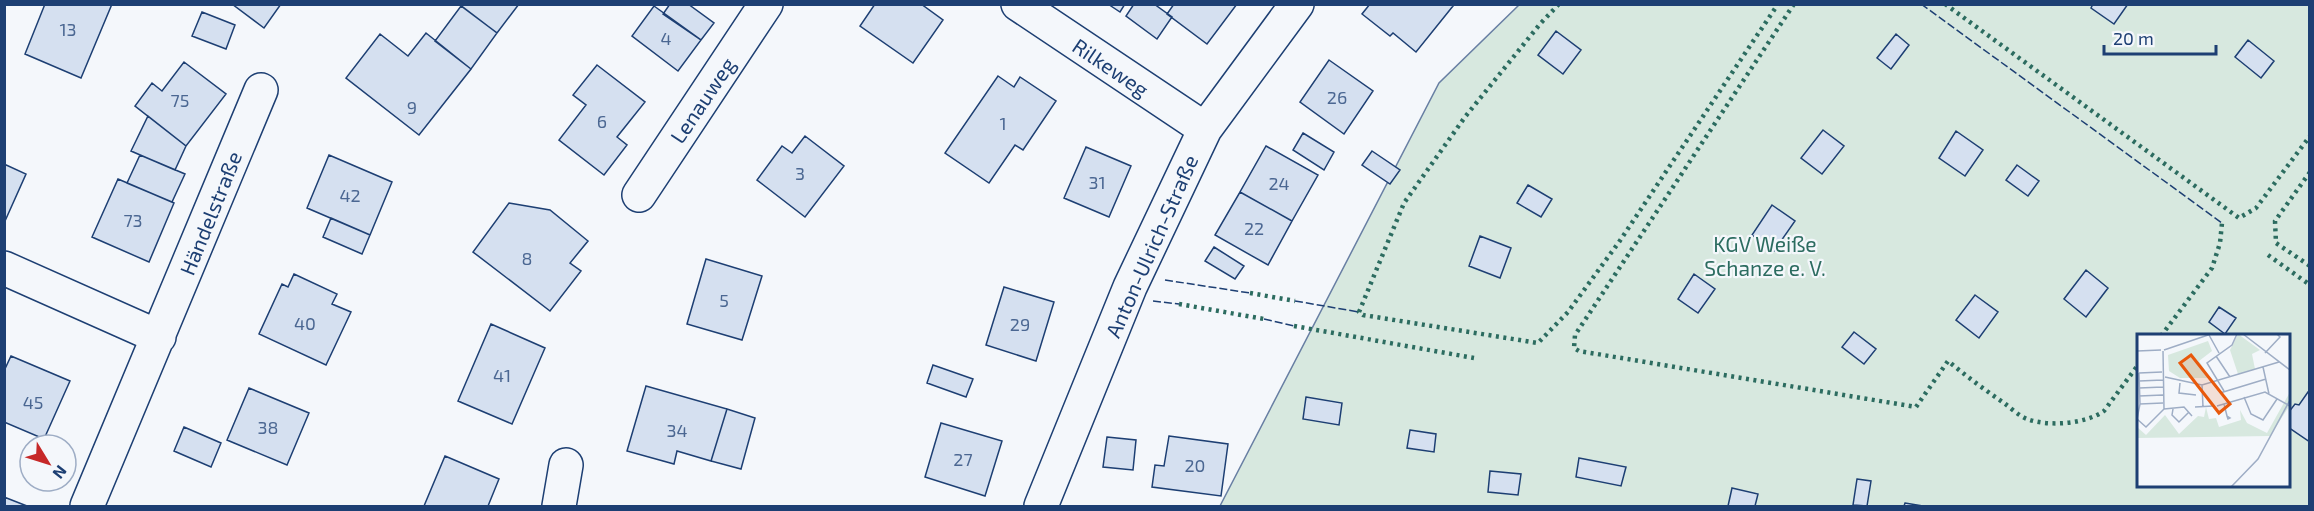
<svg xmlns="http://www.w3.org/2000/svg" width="2314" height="511" font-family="'Exo 2',sans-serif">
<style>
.green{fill:#d7e8df;stroke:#687fa3;stroke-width:1.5;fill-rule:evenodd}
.building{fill:#d5e0f0;stroke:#1d3f73;stroke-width:1.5}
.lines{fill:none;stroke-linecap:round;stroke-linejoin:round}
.minor-casing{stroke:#1d3f73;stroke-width:36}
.minor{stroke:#f4f7fb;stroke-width:33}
.hedge{stroke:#2c6c60;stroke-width:4.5;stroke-dasharray:3 4.5;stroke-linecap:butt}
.fence{stroke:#1d3f73;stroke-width:1.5;stroke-dasharray:8 3;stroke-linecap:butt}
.labels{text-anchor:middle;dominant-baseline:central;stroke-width:4.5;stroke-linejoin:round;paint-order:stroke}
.number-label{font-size:18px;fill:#4b6792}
.street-label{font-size:21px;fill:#1d3f73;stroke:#f4f7fb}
.park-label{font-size:21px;fill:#2c6c60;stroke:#f4f7fb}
.inset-road{fill:none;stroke:#9eadc5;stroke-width:1.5}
.view{fill:#e8590c;fill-opacity:0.15;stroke:#e8590c;stroke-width:3}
.inset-edge{fill:none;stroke:#1d3f73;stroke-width:3}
</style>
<rect width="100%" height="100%" fill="#f4f7fb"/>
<!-- green -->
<path class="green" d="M 1519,5 L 2309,5 L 2309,506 L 1220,506 L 1439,83 ZM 2138,336 L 2288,336 L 2288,486 L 2138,486 Z"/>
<!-- building -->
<path class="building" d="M 45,4 L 112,4 L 81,78 L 25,54 Z
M 232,4 L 281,4 L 264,28 Z
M 459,4 L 519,4 L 497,33 Z
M 670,4 L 688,4 L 714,23 L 701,40 L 663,14 Z
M 875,4 L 921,4 L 943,20 L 913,63 L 860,26 Z
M 1108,4 L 1125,4 L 1120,12 Z
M 1134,4 L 1154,4 L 1172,17 L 1157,39 L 1126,16 Z
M 1174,4 L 1237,4 L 1207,44 L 1167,14 Z
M 1370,4 L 1451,4 L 1453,6 L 1416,52 L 1393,33 L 1390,36 L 1362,14 Z
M 2093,4 L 2128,4 L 2114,24 L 2091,8 Z
M 461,6 L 497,33 L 471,69 L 435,41 Z
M 654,6 L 701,40 L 678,71 L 632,36 Z
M 202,12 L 235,25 L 226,49 L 192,36 Z
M 1556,31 L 1581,50 L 1563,74 L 1538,55 Z
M 426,33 L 471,69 L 419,135 L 346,78 L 380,34 L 408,56 Z
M 1896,34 L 1909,45 L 1891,69 L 1877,58 Z
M 2248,40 L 2274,61 L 2261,78 L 2235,57 Z
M 1329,60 L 1373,91 L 1344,134 L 1300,102 Z
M 184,62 L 226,94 L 186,146 L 135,106 L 152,83 L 162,91 Z
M 597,65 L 645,102 L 617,137 L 627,145 L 604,175 L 559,140 L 586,105 L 573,95 Z
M 998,76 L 1014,87 L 1020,77 L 1056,101 L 1023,150 L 1015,145 L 989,183 L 945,153 Z
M 148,116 L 186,146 L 175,170 L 131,151 Z
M 1823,130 L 1844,146 L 1822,174 L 1801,158 Z
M 1956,131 L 1983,150 L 1965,176 L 1939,158 Z
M 1303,133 L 1334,152 L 1324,170 L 1293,150 Z
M 805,136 L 844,166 L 805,217 L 757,180 L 782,146 L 792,153 Z
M 1266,146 L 1318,175 L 1292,221 L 1240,192 Z
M 1086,147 L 1131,166 L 1109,217 L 1064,198 Z
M 1372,151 L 1400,170 L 1390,184 L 1362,165 Z
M 140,155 L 185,174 L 172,202 L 127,183 Z
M 329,155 L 392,182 L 370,235 L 307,208 Z
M 4,164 L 26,174 L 5,221 L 4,221 Z
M 2017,165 L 2039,181 L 2028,196 L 2006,180 Z
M 118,179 L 174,203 L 149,262 L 92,237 Z
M 1528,185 L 1552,199 L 1541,217 L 1517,203 Z
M 1240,192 L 1292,221 L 1268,265 L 1215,235 Z
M 509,203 L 550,210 L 588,241 L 570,263 L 581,271 L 550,311 L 473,252 Z
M 1772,205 L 1795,221 L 1774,251 L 1752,235 Z
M 331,218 L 370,235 L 362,254 L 323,237 Z
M 1480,236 L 1511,248 L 1500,278 L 1469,266 Z
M 1214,247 L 1244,266 L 1235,279 L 1205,261 Z
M 706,259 L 762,276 L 742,340 L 687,324 Z
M 2086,270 L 2108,288 L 2086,317 L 2064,299 Z
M 294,274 L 337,294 L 332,304 L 351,312 L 326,365 L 259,334 L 282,284 L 288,287 Z
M 1694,274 L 1715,289 L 1698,313 L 1678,299 Z
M 1004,287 L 1054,302 L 1036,361 L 986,345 Z
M 1975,295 L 1998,312 L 1979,338 L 1956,320 Z
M 2219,307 L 2236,318 L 2225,334 L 2209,322 Z
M 491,324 L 545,348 L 512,424 L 458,401 Z
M 1854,332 L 1876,349 L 1864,364 L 1842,347 Z
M 11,356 L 70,381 L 44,439 L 4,422 L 4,371 Z
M 933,365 L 973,379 L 966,397 L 927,383 Z
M 646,386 L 727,409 L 711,461 L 677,451 L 674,464 L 627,451 Z
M 249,388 L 309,413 L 287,465 L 227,440 Z
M 2308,392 L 2310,393 L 2310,442 L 2288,427 L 2288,413 L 2295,404 L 2299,405 Z
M 1306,397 L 1342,403 L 1339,425 L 1303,419 Z
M 727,409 L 755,418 L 741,469 L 711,461 Z
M 941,423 L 1002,441 L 985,496 L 925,477 Z
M 184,427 L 221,443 L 211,467 L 174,451 Z
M 1410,430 L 1436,434 L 1434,452 L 1407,448 Z
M 1169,436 L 1228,444 L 1221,496 L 1152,487 L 1155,465 L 1164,466 Z
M 1107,437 L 1136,440 L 1133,470 L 1103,467 Z
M 445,456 L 499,479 L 488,506 L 424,506 Z
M 1579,458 L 1626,467 L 1621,486 L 1576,477 Z
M 1490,471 L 1521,474 L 1518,495 L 1488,492 Z
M 1857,479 L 1871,481 L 1867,506 L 1853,505 Z
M 1732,488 L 1758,494 L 1755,506 L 1728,506 Z
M 4,497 L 27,506 L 4,506 Z
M 1905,503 L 1923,506 L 1904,506 Z"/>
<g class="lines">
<!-- minor casing -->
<g class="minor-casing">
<path id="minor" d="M 1018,4 L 1205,129
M 639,195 L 766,4
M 4,268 L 159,337
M 87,506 L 261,90
M 559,506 L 566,465
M 1041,506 L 1130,287 L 1205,129 L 1297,4"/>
</g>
<!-- minor -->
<use href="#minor" class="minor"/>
<!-- hedge -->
<path class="hedge" d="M 1559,4 L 1540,24 L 1465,117 L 1404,203 L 1359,312 L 1363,315 L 1538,343 L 1568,312 L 1619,242 L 1778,4
M 1794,4 L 1575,335 L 1574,348 L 1579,351 L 1916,407 L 1948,361 C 1966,376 1985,390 2004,403 C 2011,408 2019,416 2027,419 C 2049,427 2085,424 2104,411 L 2138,365
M 1945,4 L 2239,218 L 2256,208 L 2310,136
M 2310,172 L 2275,221 L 2276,243 L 2310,266
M 2268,255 L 2310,285
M 1250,293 L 1295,301
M 1179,304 L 1264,319
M 1294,326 L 1474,358
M 2161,336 L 2212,268 L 2220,243 L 2222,223"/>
<!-- fence -->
<path class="fence" d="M 1921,4 L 2222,223
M 1165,280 L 1250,293
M 1153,301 L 1179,304
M 1295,301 L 1359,312
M 1264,319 L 1294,326"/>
</g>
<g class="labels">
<!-- number labels -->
<g class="number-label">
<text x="68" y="29">13</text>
<text x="666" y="38">4</text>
<text x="1337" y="97">26</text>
<text x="180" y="100">75</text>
<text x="412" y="107">9</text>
<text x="602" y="121">6</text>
<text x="1003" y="123">1</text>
<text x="800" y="173">3</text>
<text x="1097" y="182">31</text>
<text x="1279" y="183">24</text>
<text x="350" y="195">42</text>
<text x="133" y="220">73</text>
<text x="1254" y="228">22</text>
<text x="527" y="258">8</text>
<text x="724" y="300">5</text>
<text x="305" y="323">40</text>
<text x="1020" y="324">29</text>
<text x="502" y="375">41</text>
<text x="33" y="402">45</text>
<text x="268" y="427">38</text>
<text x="677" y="430">34</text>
<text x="963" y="459">27</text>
<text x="1195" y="465">20</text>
</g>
<!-- street labels -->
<g class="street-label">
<text transform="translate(1111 67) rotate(34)">Rilkeweg</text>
<text transform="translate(702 100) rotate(-56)">Lenauweg</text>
<text transform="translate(210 213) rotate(-68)">Händelstraße</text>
<text transform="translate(1151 246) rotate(-66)">Anton-Ulrich-Straße</text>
</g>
<!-- park labels -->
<g class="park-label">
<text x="1765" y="243">KGV Weiße<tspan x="1765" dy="24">Schanze e. V.</tspan></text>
</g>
</g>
<!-- overview -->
<g transform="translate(2137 334)">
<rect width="153" height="153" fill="#f4f7fb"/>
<path d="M 101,0 L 123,16 L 115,20 L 118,35 L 101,40 L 93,16 ZM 71,7 L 75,17 L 62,27 L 73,44 L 43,44 L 32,37 L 31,21 ZM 153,58 L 153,71 L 133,102 L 0,104 L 0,93 L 9,101 L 28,81 L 42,100 L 61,82 L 67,83 L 69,73 L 72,85 L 79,84 L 82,93 L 104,86 L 103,76 L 110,89 L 130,99 Z" fill="#d7e8df"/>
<path class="inset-road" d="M 106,0 L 153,36M 72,1 L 82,19M 27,16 L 74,0M 0,17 L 24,16M 128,19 L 143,3 L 140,0M 79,22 L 93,43M 126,33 L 132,60M 2,39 L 3,70 L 26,69M 2,39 L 25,38M 28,43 L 65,51 L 142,28M 2,47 L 26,46M 43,49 L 42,59 L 59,61M 65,51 L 66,73M 2,54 L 26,53M 87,57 L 70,29 L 95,11 L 100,0M 83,59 L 129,45M 2,62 L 26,61M 107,63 L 114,80 L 126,86 L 140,65M 3,70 L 0,85 L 9,93 L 27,75 L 26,17M 87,70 L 90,82 L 91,85 L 93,84 L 90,82M 80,72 L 128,58 L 153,72M 58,73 L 76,72M 27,75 L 47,73 L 55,82M 36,75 L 35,81 L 42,88 L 52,78M 94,153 L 121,125 L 153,66"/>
<path class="view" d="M 54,21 L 93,70 L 82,79 L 43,29 Z"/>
<rect width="153" height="153" class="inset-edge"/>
</g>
<!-- border -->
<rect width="2314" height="511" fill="none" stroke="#1d3f73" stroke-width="12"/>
<!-- north arrow -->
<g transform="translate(48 463) rotate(128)"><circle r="28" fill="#f4f7fb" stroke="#9eadc5" stroke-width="1.5"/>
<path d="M0-4.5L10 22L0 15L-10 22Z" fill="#c62828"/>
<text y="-9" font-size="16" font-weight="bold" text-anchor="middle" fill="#1d3f73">N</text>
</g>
<!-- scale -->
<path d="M2104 45v9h112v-9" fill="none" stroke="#1d3f73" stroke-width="3"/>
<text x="2113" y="45" font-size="18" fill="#1d3f73" stroke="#f4f7fb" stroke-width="4.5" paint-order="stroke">20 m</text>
</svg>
